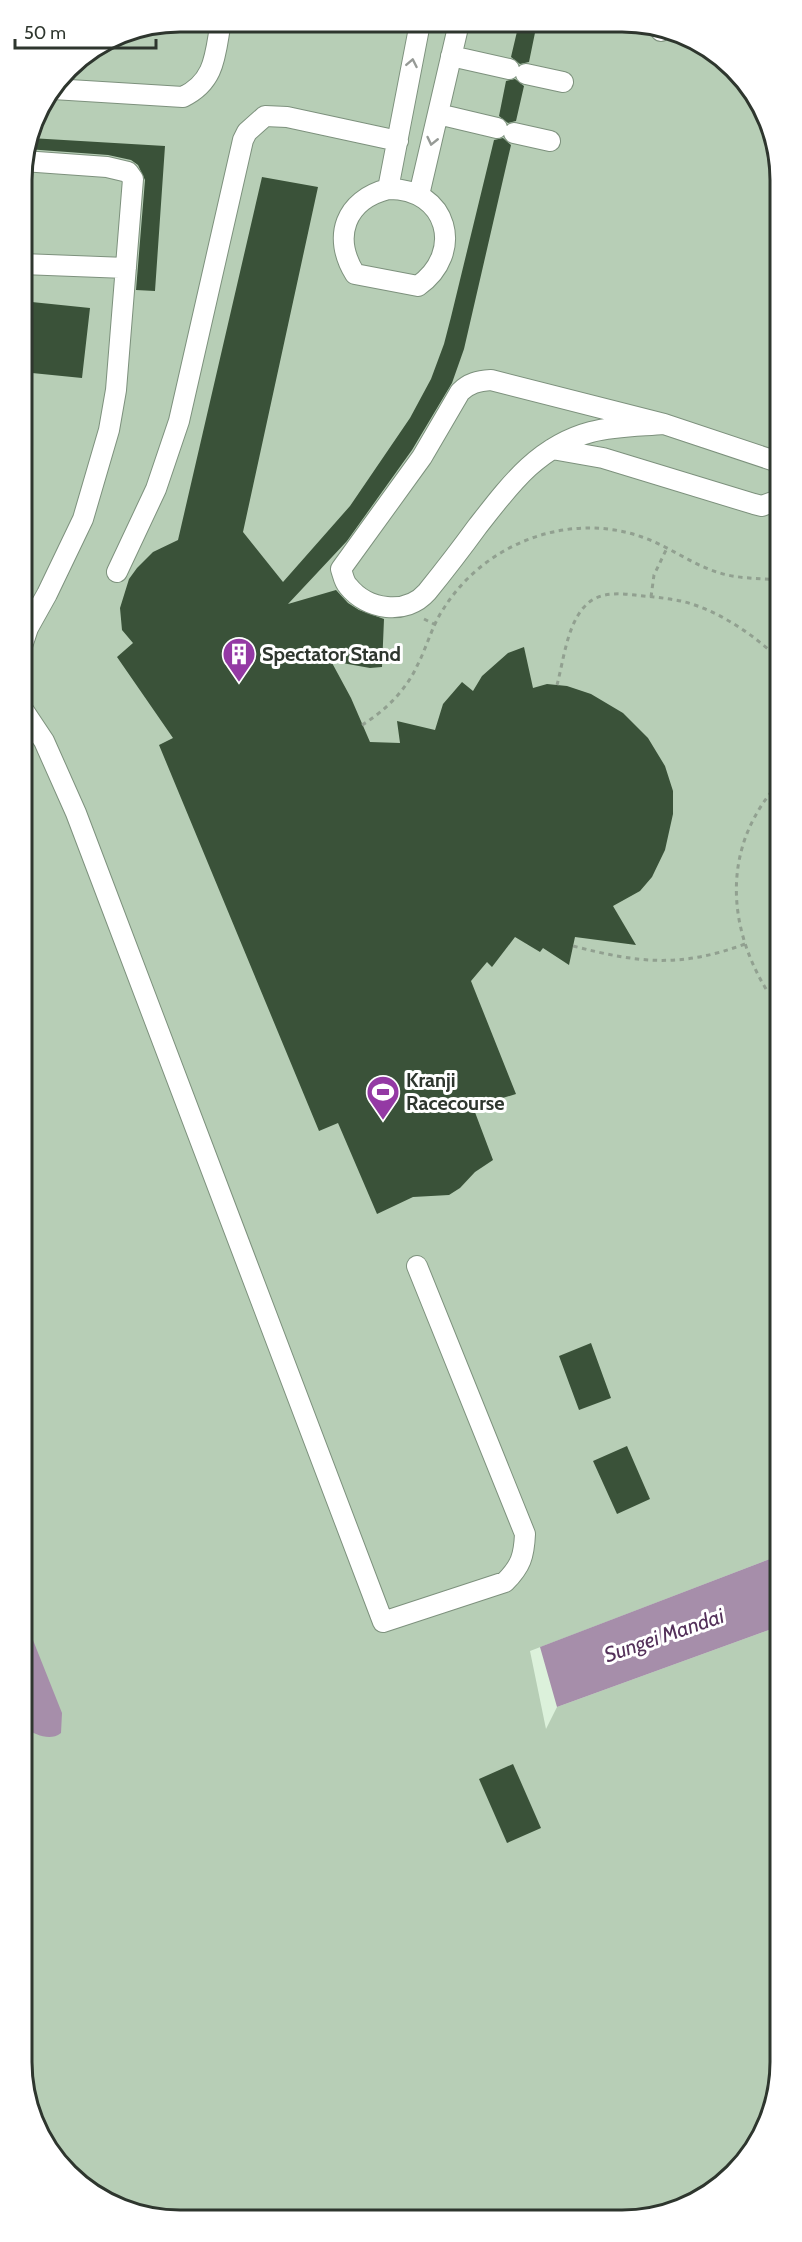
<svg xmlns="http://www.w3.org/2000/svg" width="802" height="2242" font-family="Cabin,sans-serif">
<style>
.green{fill:#b7ceb6}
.water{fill:#a68eaa}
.building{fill:#3a5239}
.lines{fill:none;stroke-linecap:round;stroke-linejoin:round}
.minor-casing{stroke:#7d917d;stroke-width:22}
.path{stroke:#91a090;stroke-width:3;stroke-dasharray:4.5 4.5;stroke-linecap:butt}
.minor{stroke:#fff;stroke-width:20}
.oneway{stroke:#969a96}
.labels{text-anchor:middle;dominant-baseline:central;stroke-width:6;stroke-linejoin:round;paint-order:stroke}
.poi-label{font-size:20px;font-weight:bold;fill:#2e362e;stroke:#fff;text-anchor:start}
.water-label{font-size:21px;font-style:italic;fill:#54315a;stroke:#fff}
.rim{fill:none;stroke:#2e362e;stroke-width:3}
</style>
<rect width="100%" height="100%" fill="#dcf1db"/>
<!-- green -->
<path class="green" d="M 179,21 L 654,24 L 735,68 L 778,148 L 780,1555 L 530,1651 L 546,1729 L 557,1707 L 780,1626 L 781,2073 L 769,2123 L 742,2167 L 702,2200 L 654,2218 L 149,2218 L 68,2175 L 24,2094 L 21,169 L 37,109 L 75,61 L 119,33 Z"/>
<!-- water -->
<path class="water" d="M 780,1555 L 780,1626 L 557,1707 L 540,1647 Z
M 23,1615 L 62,1713 L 61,1733 C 49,1742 37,1734 24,1729 Z"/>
<!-- building -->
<path class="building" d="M 519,23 L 537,23 L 529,62 L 520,64 L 511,57 Z
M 515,79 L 524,86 L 516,121 L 508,123 L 499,116 L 506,81 Z
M 30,138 L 165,146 L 155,291 L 136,290 L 145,180 L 138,165 L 131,160 L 108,155 L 27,149 Z
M 503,138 L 511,145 L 464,349 L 452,383 L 412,450 L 347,541 L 288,604 L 336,590 L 348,603 L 359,610 L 384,619 L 382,667 L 370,668 L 331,661 L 351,698 L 370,742 L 400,743 L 397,721 L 435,730 L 443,704 L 462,682 L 473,691 L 482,676 L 508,653 L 524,647 L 533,688 L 547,684 L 567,686 L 591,694 L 623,713 L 648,738 L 665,766 L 673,791 L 673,814 L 665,850 L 652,877 L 640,891 L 613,906 L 636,945 L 575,937 L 569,965 L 543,948 L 540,952 L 515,937 L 492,967 L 487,962 L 471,981 L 516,1094 L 473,1107 L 493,1160 L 475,1172 L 460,1188 L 449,1195 L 413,1197 L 377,1214 L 338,1123 L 319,1131 L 159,745 L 173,738 L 117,657 L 133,643 L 122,630 L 120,608 L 129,579 L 137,568 L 153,552 L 178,540 L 262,177 L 318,187 L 243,532 L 283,582 L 350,506 L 410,418 L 431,379 L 444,344 L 451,317 L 494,140 Z
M 22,301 L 90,308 L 82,378 L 22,372 Z
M 591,1343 L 611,1398 L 579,1410 L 559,1356 Z
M 627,1446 L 650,1499 L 617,1514 L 593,1461 Z
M 513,1764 L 541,1828 L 507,1843 L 479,1779 Z"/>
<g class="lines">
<!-- minor casing -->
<g class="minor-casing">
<path id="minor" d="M 661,31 L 661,28
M 451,56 L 509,69
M 526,74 L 563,82
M 53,89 L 183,97 C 216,81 215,54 221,21
M 438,114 L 497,128
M 514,133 L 550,141
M 388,189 C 448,188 465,253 418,286 L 355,274 C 332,237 345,200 388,189 Z
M 388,189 L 420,23
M 419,195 L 459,23
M 22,264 L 126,268
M 664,424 C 640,426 614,426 591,432 C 538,446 509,486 477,527 C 461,549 444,571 427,592 C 406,616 367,610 348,586 C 344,582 343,575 341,569 L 422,457 L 460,392 C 469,383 478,381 491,380 L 664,424 L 778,462
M 552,449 L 603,458 L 754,504 L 762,506 L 778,500
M 117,572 L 156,489 L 179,421 L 243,140 L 247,132 L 265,116 L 287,117 L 398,141
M 22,646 L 28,628 L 47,594 L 83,519 L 109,430 L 116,390 L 133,179 L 128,172 L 107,167 L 23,161
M 22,708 L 44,741 L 76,813 L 383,1622 L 505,1582 C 521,1566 524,1556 525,1534 L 417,1266"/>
</g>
<!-- path -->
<path class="path" d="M 651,597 L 654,575 L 667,548
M 424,619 L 436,625
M 557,685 C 564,659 567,623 587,604 C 600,592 619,593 635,595 C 652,597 669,598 685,602 C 719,611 754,635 779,659
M 362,725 C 385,711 406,690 417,666 C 427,647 432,625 444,608 C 485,543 569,511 642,537 C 669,546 692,565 720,573 C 739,579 759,578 779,580
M 573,946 C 639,963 680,968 745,944
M 766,989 C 725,921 724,843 779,783"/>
<!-- minor -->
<use href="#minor" class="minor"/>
</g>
<!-- one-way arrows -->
<defs><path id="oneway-chevron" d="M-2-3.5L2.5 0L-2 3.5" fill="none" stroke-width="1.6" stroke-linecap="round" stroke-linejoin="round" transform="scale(1.5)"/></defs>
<g class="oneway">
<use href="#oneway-chevron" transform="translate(412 63) rotate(-79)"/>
<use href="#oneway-chevron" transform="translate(432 141) rotate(103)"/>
</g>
<!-- icons -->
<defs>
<g id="building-pin" transform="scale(1.725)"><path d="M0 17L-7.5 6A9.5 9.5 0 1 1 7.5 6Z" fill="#9439a4" stroke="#fff"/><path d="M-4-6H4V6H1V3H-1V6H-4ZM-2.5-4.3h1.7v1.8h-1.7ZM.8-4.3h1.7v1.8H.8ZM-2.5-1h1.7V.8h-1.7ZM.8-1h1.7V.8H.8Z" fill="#fff"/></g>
<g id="stadium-pin" transform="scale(1.725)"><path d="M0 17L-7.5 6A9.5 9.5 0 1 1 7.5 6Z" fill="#9439a4" stroke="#fff"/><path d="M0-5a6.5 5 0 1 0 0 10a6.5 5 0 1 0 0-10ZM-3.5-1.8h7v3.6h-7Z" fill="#fff"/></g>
</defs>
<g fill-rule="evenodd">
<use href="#building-pin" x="239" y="654"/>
<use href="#stadium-pin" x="383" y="1092"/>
</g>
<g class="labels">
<!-- poi labels -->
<g class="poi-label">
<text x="262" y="654">Spectator Stand</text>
<text x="406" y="1080">Kranji<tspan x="406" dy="23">Racecourse</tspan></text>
</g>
<!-- water labels -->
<g class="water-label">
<text transform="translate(664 1635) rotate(-19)">Sungei Mandai</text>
</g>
</g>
<!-- crop -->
<path d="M0 0H802V2242H0ZM180 32H622A148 148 0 0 1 770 180V2062A148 148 0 0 1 622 2210H180A148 148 0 0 1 32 2062V180A148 148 0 0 1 180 32Z" fill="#fff" fill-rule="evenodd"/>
<path class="rim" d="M180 32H622A148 148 0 0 1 770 180V2062A148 148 0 0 1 622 2210H180A148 148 0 0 1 32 2062V180A148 148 0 0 1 180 32Z"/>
<!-- scale -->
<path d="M15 39v9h141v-9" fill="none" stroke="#2e362e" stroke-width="3"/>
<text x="24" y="39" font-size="18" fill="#2e362e" stroke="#ffffff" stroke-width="4.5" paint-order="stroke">50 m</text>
</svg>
